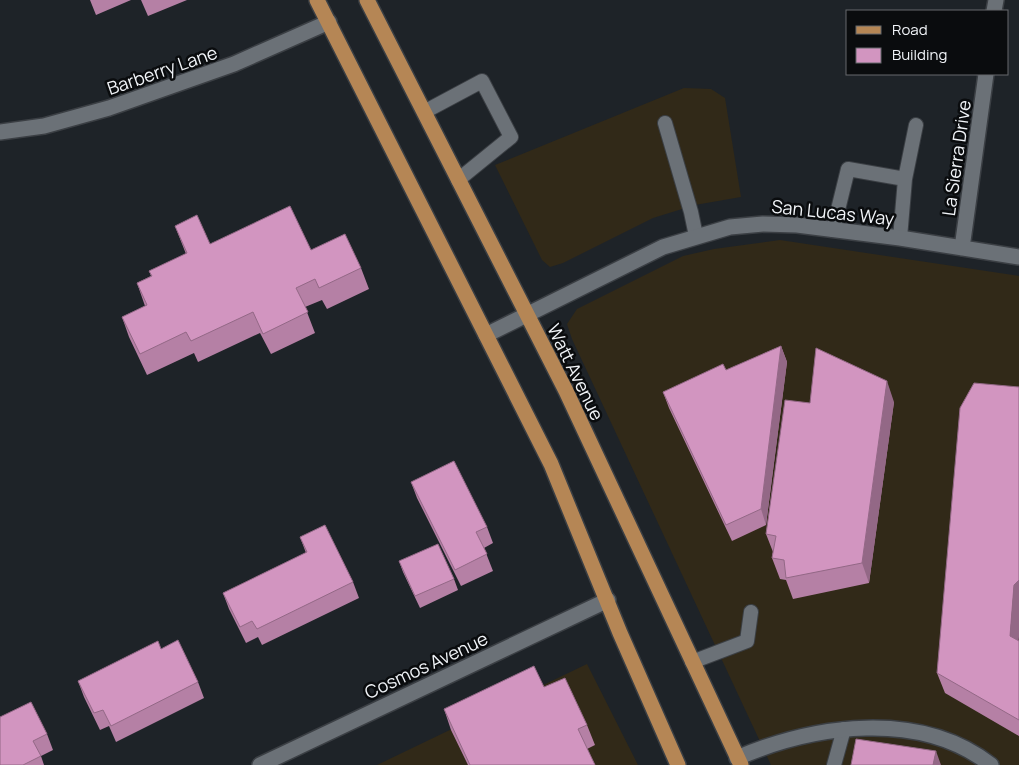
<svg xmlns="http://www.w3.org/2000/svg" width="1019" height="765" font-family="Manrope,sans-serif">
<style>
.commercial{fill:#312918}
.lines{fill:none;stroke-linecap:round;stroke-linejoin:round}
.service-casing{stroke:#3b3f44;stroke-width:16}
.minor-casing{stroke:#3b3f44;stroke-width:18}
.primary-casing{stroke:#3b3f44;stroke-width:18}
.service{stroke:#6b7177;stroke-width:14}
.minor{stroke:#6b7177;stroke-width:15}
.primary{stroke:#b58655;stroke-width:15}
.wall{fill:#b580a5}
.shaded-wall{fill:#936886}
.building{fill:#d295c0;stroke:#936886}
.labels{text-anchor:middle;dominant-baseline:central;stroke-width:5;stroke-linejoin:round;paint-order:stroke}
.street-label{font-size:18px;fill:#f1f4f8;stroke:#0a0c0e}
</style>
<rect width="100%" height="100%" fill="#1e2328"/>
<!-- commercial -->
<path class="commercial" d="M 684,88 L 711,89 L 725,98 L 741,197 L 695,205 L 653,218 L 563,263 L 550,267 L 542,260 L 495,165 Z
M 780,240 L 1019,276 L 1019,765 L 771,765 L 572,339 L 567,324 L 577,309 L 683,256 L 714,249 Z
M 587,664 L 638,765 L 377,765 Z"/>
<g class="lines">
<!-- service casing -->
<g class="service-casing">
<path id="service" d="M 424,112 L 482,81 L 511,137 L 458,180
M 665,123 L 691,212 L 696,236
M 833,230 L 848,169 L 905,179
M 900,238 L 905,179 L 916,125
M 692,662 L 747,641 L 751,612
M 834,765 L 844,729"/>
</g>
<!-- minor casing -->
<g class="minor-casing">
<path id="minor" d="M 994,11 L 996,0
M 0,132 L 44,126 L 109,108 L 234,64 L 329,22
M 962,248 L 986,74
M 486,335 L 663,247 L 730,227 L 763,224 L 797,225 L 900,238 L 1019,257
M 737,758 C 814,725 919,709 991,765
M 260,765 L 608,600"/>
</g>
<!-- primary casing -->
<g class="primary-casing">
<path id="primary" d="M 317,0 L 551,464 L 620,633 L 678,765
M 367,0 L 566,391 L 741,765"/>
</g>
<!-- service -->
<use href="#service" class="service"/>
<!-- minor -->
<use href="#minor" class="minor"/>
<!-- primary -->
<use href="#primary" class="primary"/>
</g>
<!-- wall -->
<path class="wall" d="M 90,0 L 131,0 L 96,15 Z
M 141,0 L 187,0 L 148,16 Z
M 175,226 L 210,244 L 311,250 L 361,268 L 369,289 L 327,309 L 322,300 L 305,307 L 315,333 L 271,354 L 260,333 L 198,362 L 194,353 L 147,375 L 129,337 L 122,317 L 145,306 L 137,283 L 151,276 L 149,271 L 186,254 Z
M 781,346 L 787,362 L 766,525 L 732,541 L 669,408 L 663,392 L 726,370 Z
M 894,402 L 869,583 L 793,599 L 786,580 L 780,579 L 772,558 L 773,552 L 766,534 L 810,403 Z
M 411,482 L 487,527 L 493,543 L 484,548 L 493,571 L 461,586 L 417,498 Z
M 300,537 L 353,582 L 359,598 L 262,645 L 258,637 L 246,643 L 229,609 L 223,593 L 306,553 Z
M 399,561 L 454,579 L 458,590 L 420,608 L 403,572 Z
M 1019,641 L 1019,736 L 945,693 L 937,673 Z
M 161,649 L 198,682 L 204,698 L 116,742 L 109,726 L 100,730 L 84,697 L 78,681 Z
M 544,687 L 587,725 L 595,745 L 587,749 L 595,765 L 468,765 L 451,730 L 444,709 Z
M 0,717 L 47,734 L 53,750 L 41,756 L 44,765 L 0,765 Z"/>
<!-- shaded-wall -->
<path class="shaded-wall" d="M 781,346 L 787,362 L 766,525 L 761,509 Z
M 887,381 L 894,402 L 869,583 L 862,563 Z
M 1019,580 L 1019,637 L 1017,656 L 1010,636 L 1014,585 Z
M 936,751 L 941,765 L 933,765 Z"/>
<!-- building -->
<path class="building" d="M 290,206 L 311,250 L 345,234 L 361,268 L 319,288 L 315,279 L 296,288 L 308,312 L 263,334 L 253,312 L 191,341 L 186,332 L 140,354 L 122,317 L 147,305 L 137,283 L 152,276 L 149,271 L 187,253 L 175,226 L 197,215 L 210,244 Z
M 781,346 L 761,509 L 726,525 L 663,392 L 723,364 L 726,370 Z
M 816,348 L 887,381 L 862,563 L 786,578 L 784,560 L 772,558 L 776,536 L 766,534 L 785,400 L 810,403 Z
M 974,383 L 1019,387 L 1019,580 L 1014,585 L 1010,636 L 1019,641 L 1019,720 L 937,673 L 960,408 Z
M 454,461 L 487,527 L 476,532 L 487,554 L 455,570 L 411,482 Z
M 325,525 L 353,582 L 257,629 L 252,621 L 240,627 L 223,593 L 307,552 L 300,537 Z
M 438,544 L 454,579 L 415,596 L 399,561 Z
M 178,640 L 198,682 L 111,726 L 103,710 L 94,713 L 78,681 L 158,641 L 161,649 Z
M 534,666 L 544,687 L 565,678 L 587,725 L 578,729 L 595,765 L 470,765 L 444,709 Z
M 31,702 L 47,734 L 33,741 L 41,756 L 23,765 L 0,765 L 0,717 Z
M 856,739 L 936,751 L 933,765 L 851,765 Z"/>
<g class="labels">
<!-- street labels -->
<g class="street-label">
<text transform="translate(162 70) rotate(-19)">Barberry Lane</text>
<text transform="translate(956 158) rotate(-82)">La Sierra Drive</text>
<text transform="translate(833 212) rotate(6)">San Lucas Way</text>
<text transform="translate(576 372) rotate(64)">Watt Avenue</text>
<text transform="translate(426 665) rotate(-25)">Cosmos Avenue</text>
</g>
</g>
<!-- legend -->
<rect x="846" y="10" width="162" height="65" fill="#0a0c0e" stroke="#66696c"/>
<rect x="856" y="26" width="25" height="8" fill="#b58655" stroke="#66696c"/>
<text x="892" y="35" font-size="15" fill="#f1f4f8">Road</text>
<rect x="856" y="48" width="25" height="15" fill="#d295c0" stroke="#66696c"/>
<text x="892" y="60" font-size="15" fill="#f1f4f8">Building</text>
</svg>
